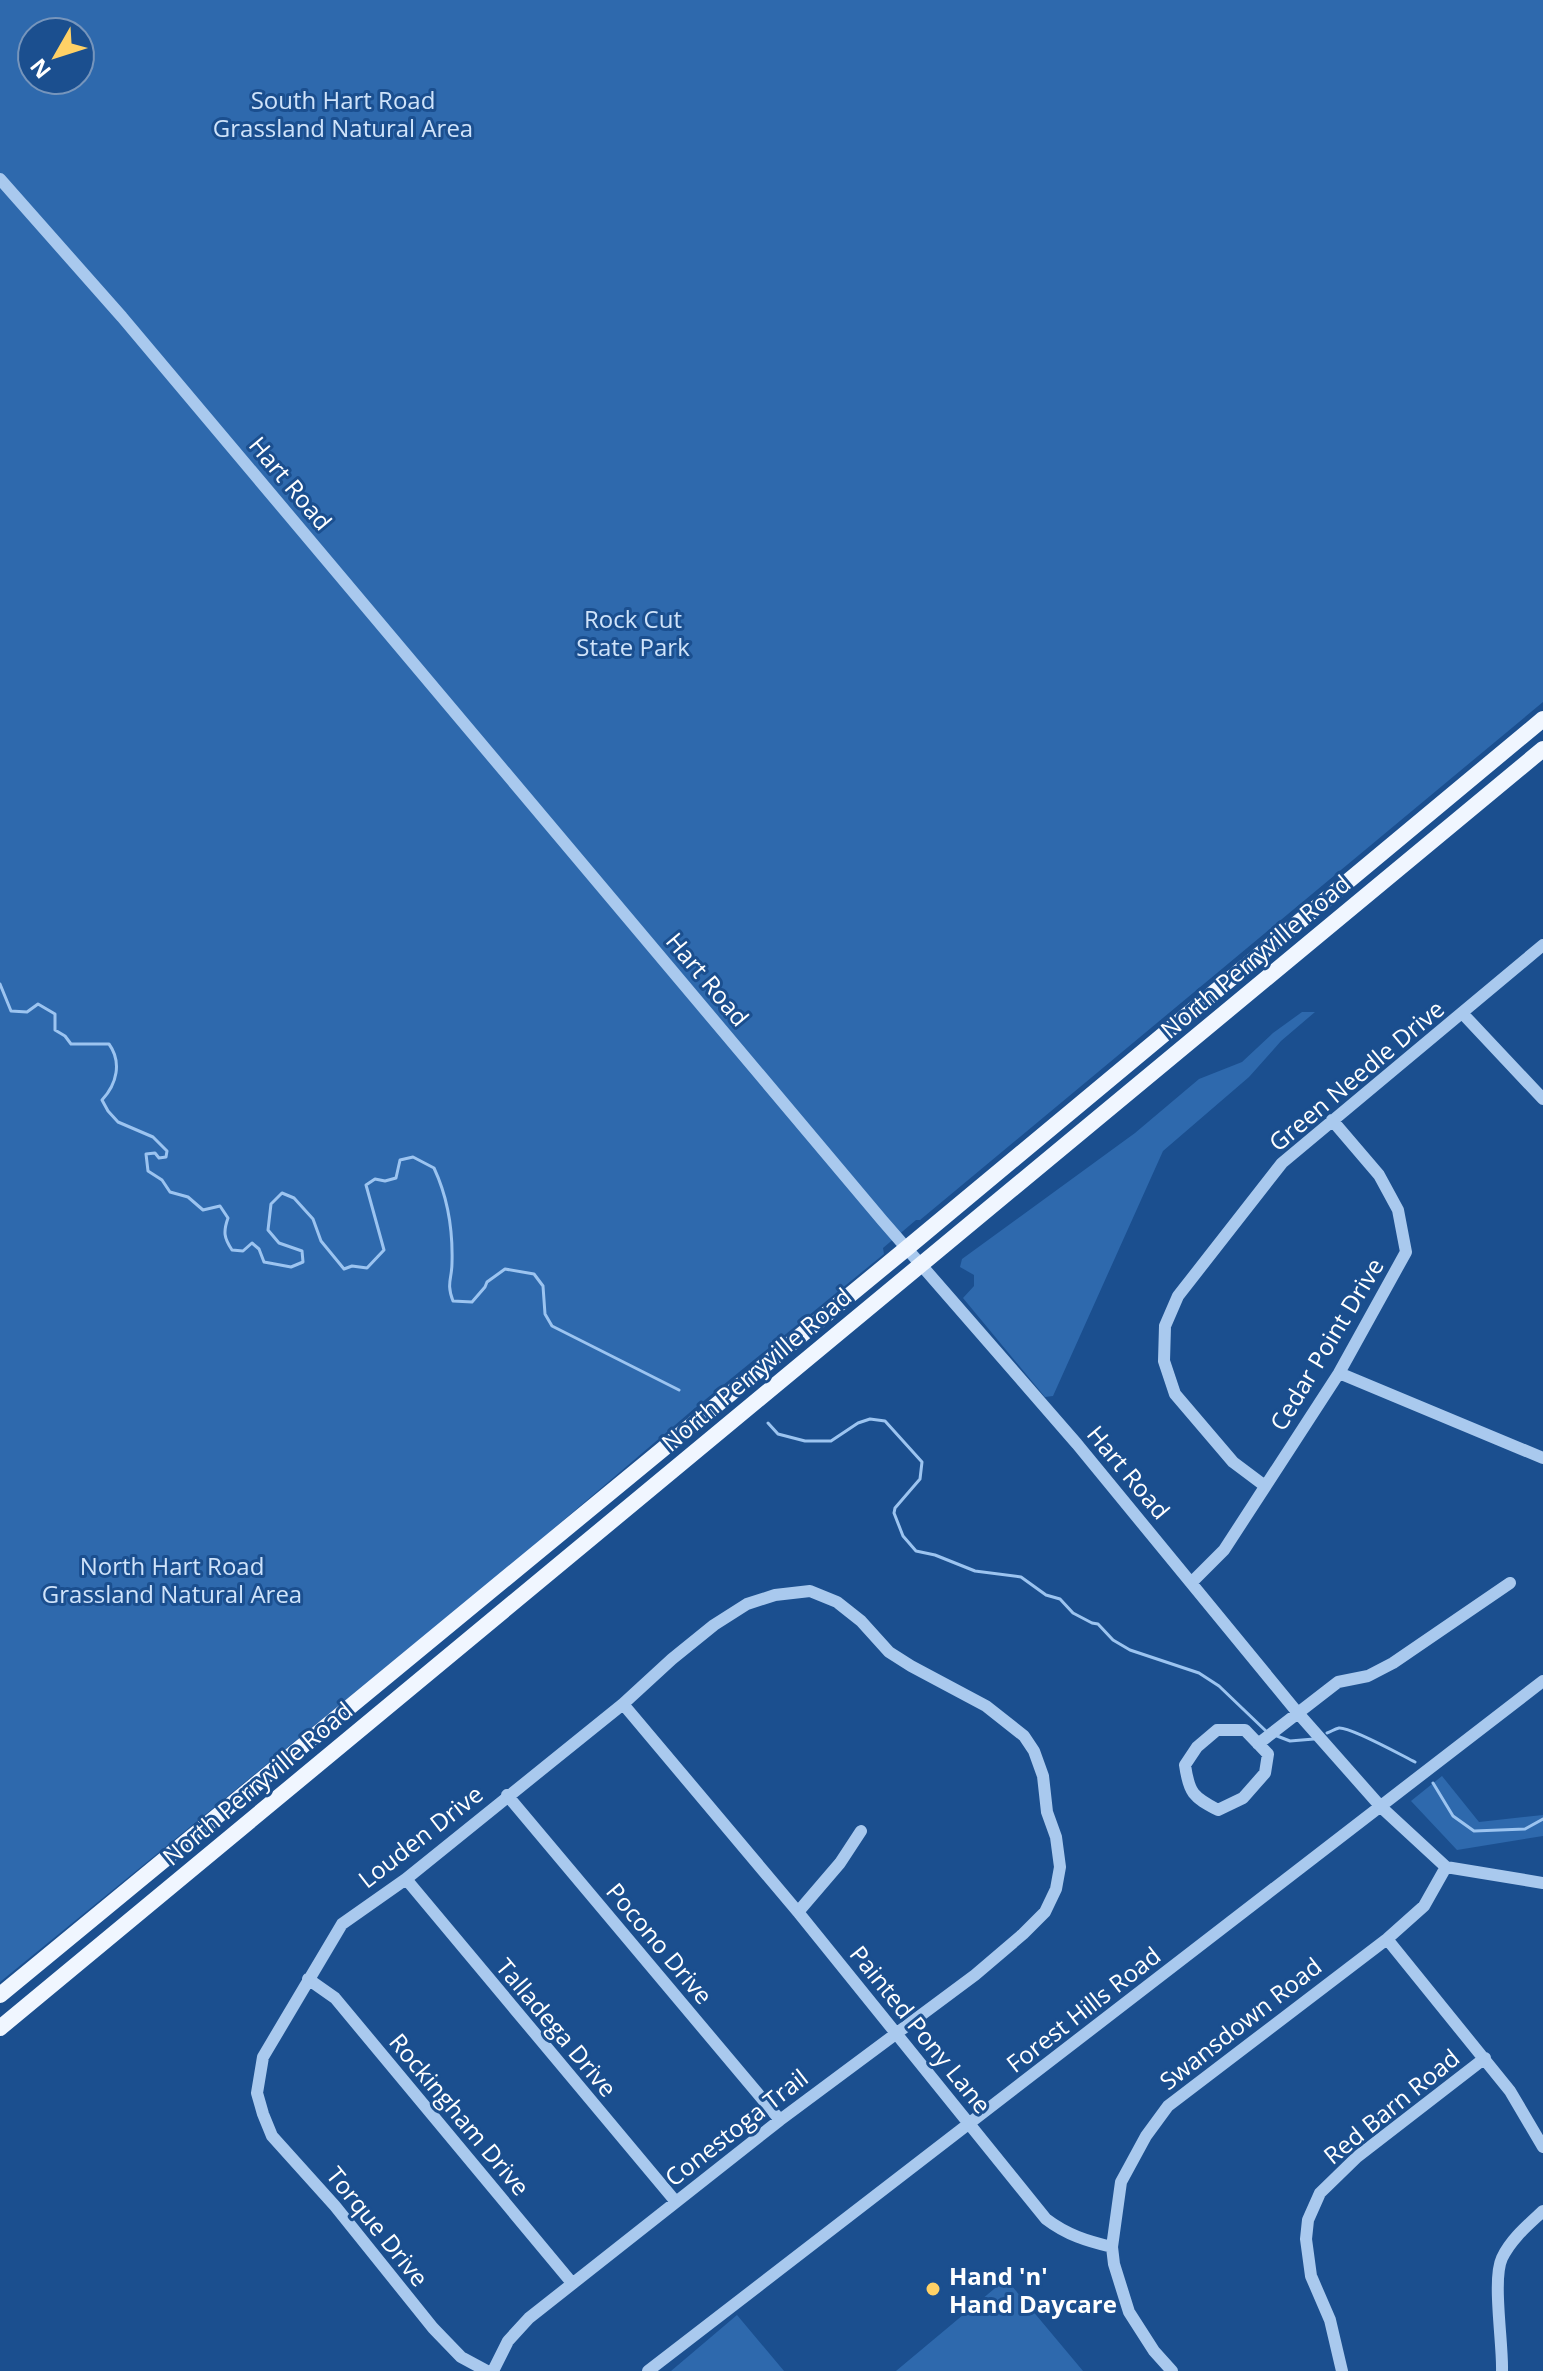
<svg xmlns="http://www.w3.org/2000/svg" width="1543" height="2371" font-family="'Open Sans',sans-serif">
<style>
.green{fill:#2e69ad;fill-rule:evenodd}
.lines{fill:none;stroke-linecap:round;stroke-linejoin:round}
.stream{stroke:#9cc4f0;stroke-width:3}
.minor{stroke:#a9c9ee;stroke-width:12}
.major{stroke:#f0f6ff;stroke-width:16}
.poi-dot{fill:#ffd166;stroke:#1b4f8f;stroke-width:3}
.labels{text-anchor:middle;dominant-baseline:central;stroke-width:6;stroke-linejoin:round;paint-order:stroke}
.park-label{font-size:24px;fill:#cfe3fa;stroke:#1b4f8f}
.street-label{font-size:24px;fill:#fff;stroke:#1b4f8f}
.poi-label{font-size:24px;font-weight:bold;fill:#fff;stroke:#1b4f8f;text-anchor:start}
</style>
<rect width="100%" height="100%" fill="#1b4f8f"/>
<!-- green -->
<path class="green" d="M 0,0 L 1543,0 L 1543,702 L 920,1220 L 916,1220 L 883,1248 L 884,1254 L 695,1408 L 511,1565 L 0,1982 ZM 32,32 L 80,32 L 80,80 L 32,80 Z
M 1302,1012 L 1315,1012 L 1281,1041 L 1249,1077 L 1163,1151 L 1053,1396 L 1045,1397 L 963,1298 L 974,1286 L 974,1275 L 960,1267 L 962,1259 L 1135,1133 L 1199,1079 L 1242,1062 L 1273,1033 Z
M 1442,1776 L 1479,1822 L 1543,1815 L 1543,1836 L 1457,1850 L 1411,1801 Z
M 1006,2279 L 1083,2371 L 896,2371 Z
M 737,2315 L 784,2371 L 671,2371 Z"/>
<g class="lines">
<!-- stream -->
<path class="stream" d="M 0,984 L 11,1011 L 27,1012 L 38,1004 L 55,1014 L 55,1030 L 65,1036 L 71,1044 L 109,1044 C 122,1062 117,1084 102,1100 L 108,1111 L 118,1122 L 153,1137 L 167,1151 L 166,1157 L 159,1158 L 155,1153 L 146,1154 L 148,1171 L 162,1180 L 170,1192 L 188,1197 L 203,1210 L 220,1206 L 228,1218 C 223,1232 224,1238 232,1250 L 243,1251 L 252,1243 L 259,1249 L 264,1262 L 291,1267 L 303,1262 L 302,1251 L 279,1243 L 268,1230 L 271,1204 L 282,1193 L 294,1198 L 313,1219 L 321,1241 L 344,1269 L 352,1266 L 367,1268 L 384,1250 L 366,1185 L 375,1179 L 385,1181 L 396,1178 L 400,1160 L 413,1157 L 434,1168 C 448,1198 453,1229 452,1263 C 452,1279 446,1283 453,1301 L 472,1302 L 485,1287 L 487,1282 L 505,1269 L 534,1274 L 543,1286 L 545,1314 L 552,1326 L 679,1390
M 768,1423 L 778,1434 L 805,1441 L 831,1441 L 858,1423 L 870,1419 L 885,1421 L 922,1462 L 920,1479 L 895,1508 L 894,1513 L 903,1536 L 916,1551 L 935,1555 L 975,1571 L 1021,1577 L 1046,1595 L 1060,1599 L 1073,1613 L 1092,1623 L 1098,1624 L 1113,1640 L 1130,1650 L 1199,1673 L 1219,1686 L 1267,1732
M 1327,1733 C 1331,1732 1334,1729 1339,1728 C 1351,1727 1401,1755 1415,1762
M 1277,1736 L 1290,1741 L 1314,1739
M 1433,1783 L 1453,1816 L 1474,1831 L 1525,1829 L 1543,1819"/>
<!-- minor -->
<path class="minor" d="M 0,179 L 122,317 L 882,1220 L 1077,1444 L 1297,1712 L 1381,1807 L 1446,1867 L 1543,1883
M 1463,1014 L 1543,1099
M 1339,1373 L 1543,1458
M 1265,1486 L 1233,1462 L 1175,1394 L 1164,1361 L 1165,1326 L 1178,1296 L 1282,1163 L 1543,945
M 1192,1582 L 1224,1550 L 1339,1373 L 1406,1252 L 1398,1210 L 1379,1175 L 1332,1120
M 623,1704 L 798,1912 L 1046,2219 C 1067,2235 1087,2241 1112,2247
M 1217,1730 L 1245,1730 L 1268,1754 L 1265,1773 L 1243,1798 L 1218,1810 C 1193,1797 1189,1793 1185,1765 L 1197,1747 Z
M 1258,1744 L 1338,1682 L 1368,1676 L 1393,1663 L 1510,1583
M 507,1795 L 780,2120
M 406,1879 L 676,2202
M 798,1912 L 840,1863 L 861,1831
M 1387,1939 L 1510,2091 L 1543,2147
M 308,1979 L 335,1998 L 572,2283
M 487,2371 L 461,2357 L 433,2328 L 335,2206 L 272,2136 L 263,2114 L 257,2093 L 263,2057 L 342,1924 L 406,1879 L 623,1704 L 672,1659 L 714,1625 L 747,1604 L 775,1595 L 810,1591 L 837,1602 L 861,1621 L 889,1652 L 911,1666 L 986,1706 L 1024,1736 L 1034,1751 L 1043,1776 L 1047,1812 L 1056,1837 L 1060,1867 L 1056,1889 L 1045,1912 L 1023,1934 L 975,1975 L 780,2120 L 529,2318 L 508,2341 L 493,2371
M 648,2371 L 1543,1681
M 1172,2371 L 1154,2351 L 1129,2312 L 1114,2264 L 1112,2247 L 1121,2182 L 1146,2136 L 1168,2106 L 1387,1939 L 1424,1906 L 1446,1867
M 1342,2371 L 1330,2320 L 1311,2276 L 1306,2239 L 1308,2220 L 1320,2193 L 1357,2157 L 1485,2058
M 1502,2371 C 1503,2344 1492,2279 1502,2258 C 1511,2239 1528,2225 1543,2211"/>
<!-- major -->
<path class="major" d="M 0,1995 L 907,1248 L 1543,719
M 0,2028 L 1543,749"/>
</g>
<!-- markers -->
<circle class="poi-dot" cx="933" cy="2289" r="8"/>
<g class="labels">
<!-- park labels -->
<g class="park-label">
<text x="343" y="99">South Hart Road<tspan x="343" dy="28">Grassland Natural Area</tspan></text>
<text x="633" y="618">Rock Cut<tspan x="633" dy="28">State Park</tspan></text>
<text x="172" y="1565">North Hart Road<tspan x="172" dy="28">Grassland Natural Area</tspan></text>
</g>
<!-- street labels -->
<g class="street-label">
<text transform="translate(291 483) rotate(50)">Hart Road</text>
<text transform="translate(1255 956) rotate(-40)">North Perryville Road</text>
<text transform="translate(708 979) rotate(50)">Hart Road</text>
<text transform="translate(1356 1075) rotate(-40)">Green Needle Drive</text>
<text transform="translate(1326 1344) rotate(-59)">Cedar Point Drive</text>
<text transform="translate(756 1369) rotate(-40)">North Perryville Road</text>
<text transform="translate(1129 1472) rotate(50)">Hart Road</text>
<text transform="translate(257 1783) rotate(-40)">North Perryville Road</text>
<text transform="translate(420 1836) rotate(-38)">Louden Drive</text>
<text transform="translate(660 1943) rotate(50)">Pocono Drive</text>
<text transform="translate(1083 2009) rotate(-38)">Forest Hills Road</text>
<text transform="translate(1240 2023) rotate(-38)">Swansdown Road</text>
<text transform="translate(557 2027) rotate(50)">Talladega Drive</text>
<text transform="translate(921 2029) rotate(51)">Painted Pony Lane</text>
<text transform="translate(1391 2106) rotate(-39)">Red Barn Road</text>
<text transform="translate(460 2114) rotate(50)">Rockingham Drive</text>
<text transform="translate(736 2127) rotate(-38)">Conestoga Trail</text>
<text transform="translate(378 2226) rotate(51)">Torque Drive</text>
</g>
<!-- poi labels -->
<g class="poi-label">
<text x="949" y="2275">Hand 'n'<tspan x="949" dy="28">Hand Daycare</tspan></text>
</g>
</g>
<!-- north arrow -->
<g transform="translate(56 56) rotate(231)"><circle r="38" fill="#1b4f8f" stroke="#7695bc" stroke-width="2"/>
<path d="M0-6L14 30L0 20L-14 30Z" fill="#ffd166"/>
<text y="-12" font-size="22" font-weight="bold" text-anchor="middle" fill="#ffffff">N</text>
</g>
</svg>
